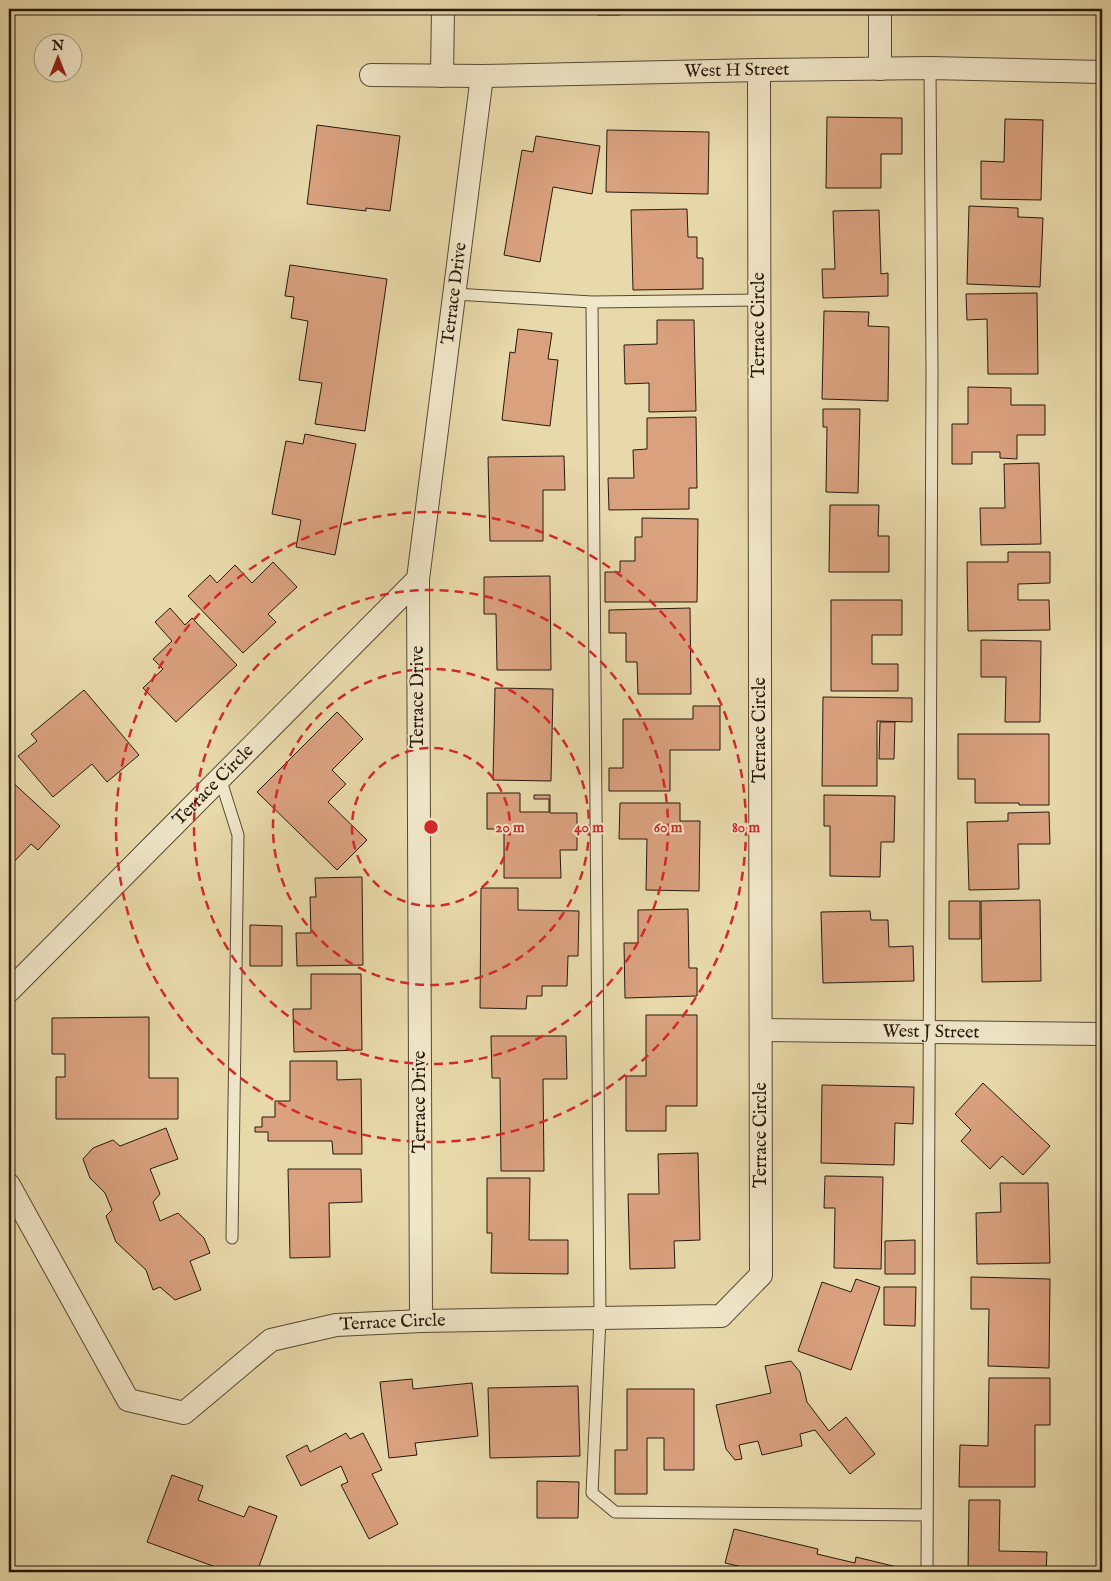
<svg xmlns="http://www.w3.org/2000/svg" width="1111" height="1581" font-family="'IM FELL English',serif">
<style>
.building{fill:#daa17f;stroke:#26190c}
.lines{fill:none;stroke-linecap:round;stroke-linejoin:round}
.service-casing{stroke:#564934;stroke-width:13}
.minor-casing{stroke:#564934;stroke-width:24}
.service{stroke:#f0e6c8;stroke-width:11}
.minor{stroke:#f0e6c8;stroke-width:22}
.ring{fill:none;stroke:#d62828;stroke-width:2.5;stroke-dasharray:9 6}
.labels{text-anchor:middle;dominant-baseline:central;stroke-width:4;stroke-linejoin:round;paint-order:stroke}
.street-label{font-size:18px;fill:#26190c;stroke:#f0e6c8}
.centre{fill:#d62828;stroke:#f0e6c8;stroke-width:2.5}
.ring-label{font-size:15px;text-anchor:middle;font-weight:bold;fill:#d62828;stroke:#f0e6c8;stroke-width:4;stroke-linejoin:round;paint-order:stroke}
</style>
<rect width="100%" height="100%" fill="#e8d9aa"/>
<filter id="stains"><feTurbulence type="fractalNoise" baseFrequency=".004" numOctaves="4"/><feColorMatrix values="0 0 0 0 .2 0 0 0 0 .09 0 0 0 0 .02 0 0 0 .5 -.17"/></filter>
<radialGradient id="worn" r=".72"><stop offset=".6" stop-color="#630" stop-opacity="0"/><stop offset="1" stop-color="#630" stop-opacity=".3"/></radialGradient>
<!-- building -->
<path class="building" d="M 597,9 L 620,9 L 620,15 L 597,15 Z
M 670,9 L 787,9 L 787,12 L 670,13 Z
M 827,117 L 902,118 L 902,154 L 881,154 L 881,188 L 826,188 Z
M 1005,119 L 1043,120 L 1041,200 L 981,199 L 981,161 L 1004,162 Z
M 317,125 L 400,136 L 390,211 L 366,208 L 366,211 L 307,204 Z
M 607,130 L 709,132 L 708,194 L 606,192 Z
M 536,136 L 600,146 L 592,194 L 553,187 L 540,262 L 504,255 L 522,150 L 533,152 Z
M 969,206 L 1018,208 L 1018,217 L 1043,218 L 1040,287 L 967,284 Z
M 687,209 L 688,237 L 697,237 L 697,258 L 703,258 L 703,289 L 633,290 L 631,210 Z
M 879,210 L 881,274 L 888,273 L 888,296 L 823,298 L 822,269 L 835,269 L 833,211 Z
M 290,265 L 387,279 L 365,431 L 315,424 L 322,383 L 299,380 L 308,321 L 291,318 L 294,297 L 285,296 Z
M 1037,293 L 1038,374 L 988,374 L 987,319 L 967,320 L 966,294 Z
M 824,311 L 869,312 L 868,326 L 889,327 L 888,401 L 822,399 Z
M 657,320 L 694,320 L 696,411 L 649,412 L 649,383 L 625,384 L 624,345 L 657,344 Z
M 518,329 L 552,333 L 548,359 L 558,360 L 550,426 L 502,420 L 510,352 L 515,353 Z
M 968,387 L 1011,388 L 1011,405 L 1045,405 L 1045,435 L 1017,435 L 1017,459 L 1000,458 L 1000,452 L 972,452 L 972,464 L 952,464 L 952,424 L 968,424 Z
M 823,409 L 860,409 L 858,493 L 826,492 L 827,427 L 823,427 Z
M 696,417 L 697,488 L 689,488 L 689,509 L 609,510 L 608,478 L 634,478 L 633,450 L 647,449 L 647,418 Z
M 305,434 L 356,444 L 335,555 L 296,547 L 301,520 L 272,514 L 286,441 L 303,444 Z
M 564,456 L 565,490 L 543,490 L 543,541 L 490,541 L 488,457 Z
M 1039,463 L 1041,544 L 981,545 L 980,508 L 1005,508 L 1004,464 Z
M 830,505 L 879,505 L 878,536 L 889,536 L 889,572 L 829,572 Z
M 642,518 L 698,519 L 697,602 L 605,602 L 605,572 L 620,572 L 620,561 L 635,561 L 635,537 L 642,537 Z
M 1008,552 L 1050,552 L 1050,583 L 1018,584 L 1018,600 L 1049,600 L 1050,630 L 968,631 L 967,562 L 1008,562 Z
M 273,562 L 297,587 L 268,614 L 276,622 L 243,653 L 188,596 L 210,575 L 217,583 L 235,565 L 252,583 Z
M 550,576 L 551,670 L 497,670 L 496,614 L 484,614 L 484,577 Z
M 831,600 L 902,600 L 902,635 L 872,635 L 872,664 L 898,664 L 898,691 L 831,691 Z
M 170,608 L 185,625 L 192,618 L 237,665 L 176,722 L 143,688 L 163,669 L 153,659 L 172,641 L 155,622 Z
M 690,608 L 691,694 L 638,694 L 637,662 L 626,662 L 626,633 L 609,633 L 609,610 Z
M 981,640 L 1041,641 L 1040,722 L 1005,722 L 1006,677 L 981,677 Z
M 495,688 L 553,689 L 551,781 L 493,780 Z
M 84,690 L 139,755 L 107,782 L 92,764 L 53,797 L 18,756 L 37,741 L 31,734 Z
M 823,697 L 912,698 L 912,722 L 877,721 L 877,786 L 822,786 Z
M 693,706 L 720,706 L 720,750 L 670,750 L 670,791 L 609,791 L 609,768 L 623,768 L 623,719 L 693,719 Z
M 337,712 L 363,739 L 332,770 L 346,784 L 328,802 L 367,840 L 337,870 L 257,792 Z
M 880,722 L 895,722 L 894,759 L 879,759 Z
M 958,734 L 1049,734 L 1049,805 L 1019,805 L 1019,803 L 975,803 L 975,779 L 958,779 Z
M 9,779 L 60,826 L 38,850 L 31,844 L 9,867 Z
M 487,793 L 520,793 L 520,812 L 549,812 L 549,799 L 534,799 L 534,795 L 550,795 L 550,813 L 577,813 L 577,850 L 560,850 L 561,878 L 504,878 L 504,829 L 487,829 Z
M 824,795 L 895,796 L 894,842 L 881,842 L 880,877 L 830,876 L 830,826 L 824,826 Z
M 620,803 L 680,803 L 680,821 L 700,821 L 699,891 L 646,890 L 647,839 L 619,839 Z
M 1049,812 L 1050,844 L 1018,844 L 1019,889 L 969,890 L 967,822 L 1008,821 L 1008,813 Z
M 362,877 L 363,965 L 297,966 L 296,933 L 311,933 L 310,897 L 316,897 L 315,878 Z
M 481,888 L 518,888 L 518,910 L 579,911 L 578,956 L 568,956 L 567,986 L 542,986 L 542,996 L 527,996 L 526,1009 L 480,1008 Z
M 1040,900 L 1041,981 L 982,982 L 981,901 Z
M 949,901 L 980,901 L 980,939 L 949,939 Z
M 688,909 L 689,968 L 697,968 L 697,996 L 625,998 L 624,943 L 638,943 L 638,910 Z
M 870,911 L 871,920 L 888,920 L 889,947 L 913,946 L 914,981 L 823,983 L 821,912 Z
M 250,925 L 282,926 L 282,966 L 250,966 Z
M 311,974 L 361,974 L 362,1050 L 294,1052 L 293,1009 L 311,1009 Z
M 646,1015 L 697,1015 L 697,1106 L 666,1106 L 666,1131 L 626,1131 L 626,1076 L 646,1076 Z
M 149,1017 L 149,1078 L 178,1078 L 178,1119 L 56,1119 L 56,1077 L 65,1077 L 65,1054 L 52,1054 L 52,1018 Z
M 491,1036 L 566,1036 L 567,1079 L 543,1079 L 544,1171 L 501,1171 L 500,1078 L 492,1078 Z
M 290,1061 L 337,1061 L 337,1080 L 361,1079 L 362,1154 L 333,1154 L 332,1141 L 268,1141 L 268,1132 L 255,1132 L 255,1127 L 262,1127 L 262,1117 L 275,1117 L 275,1101 L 290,1101 Z
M 983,1083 L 1050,1146 L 1023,1175 L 1002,1156 L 990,1169 L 961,1141 L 971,1130 L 955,1114 Z
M 822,1085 L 914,1087 L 913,1124 L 895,1123 L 894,1165 L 821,1163 Z
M 166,1128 L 178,1159 L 150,1169 L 160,1194 L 153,1202 L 160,1221 L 178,1213 L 204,1238 L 210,1253 L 190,1261 L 201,1290 L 175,1300 L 160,1287 L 153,1290 L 146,1270 L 116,1242 L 106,1216 L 112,1210 L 105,1193 L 90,1178 L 83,1159 L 93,1148 L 113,1140 L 120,1146 Z
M 698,1153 L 700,1240 L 674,1241 L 675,1268 L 630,1269 L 628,1194 L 659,1194 L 658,1154 Z
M 288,1169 L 361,1169 L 362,1202 L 329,1203 L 330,1257 L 290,1258 Z
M 825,1176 L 883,1177 L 881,1269 L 834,1268 L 835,1208 L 824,1208 Z
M 487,1178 L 530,1178 L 529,1240 L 568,1240 L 568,1274 L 491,1273 L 492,1233 L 487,1233 Z
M 1000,1183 L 1048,1183 L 1050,1263 L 977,1264 L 976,1213 L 1001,1212 Z
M 915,1240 L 915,1274 L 885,1274 L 885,1241 Z
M 971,1277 L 1050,1279 L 1049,1368 L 988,1366 L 989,1309 L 971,1309 Z
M 856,1279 L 880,1287 L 851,1370 L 798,1351 L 822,1282 L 851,1292 Z
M 884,1287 L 916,1287 L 915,1326 L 884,1325 Z
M 791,1361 L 800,1372 L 807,1402 L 829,1431 L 846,1417 L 875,1454 L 850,1474 L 815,1430 L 800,1434 L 802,1446 L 762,1455 L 758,1441 L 739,1445 L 742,1459 L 735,1460 L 726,1449 L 716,1405 L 771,1393 L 765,1366 Z
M 989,1378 L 1050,1378 L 1050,1425 L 1035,1425 L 1035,1487 L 959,1487 L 960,1445 L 988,1446 Z
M 412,1379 L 413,1389 L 472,1383 L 478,1436 L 415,1443 L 417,1455 L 389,1458 L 380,1382 Z
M 578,1386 L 580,1456 L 490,1458 L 488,1388 Z
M 627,1389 L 694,1389 L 694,1470 L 664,1470 L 664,1438 L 647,1438 L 647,1494 L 615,1494 L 615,1450 L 627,1450 Z
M 346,1433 L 350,1439 L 363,1433 L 382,1470 L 372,1474 L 398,1524 L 369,1539 L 341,1485 L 348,1482 L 341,1466 L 301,1486 L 286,1456 L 307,1445 L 310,1452 Z
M 172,1475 L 203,1486 L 198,1500 L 244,1517 L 249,1506 L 277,1516 L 257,1572 L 220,1572 L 221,1569 L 147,1542 Z
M 537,1481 L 579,1482 L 578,1518 L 537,1518 Z
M 969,1500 L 1000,1500 L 999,1551 L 1047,1552 L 1046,1572 L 968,1572 Z
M 734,1529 L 818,1549 L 817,1554 L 855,1563 L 856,1557 L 897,1567 L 896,1572 L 750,1572 L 751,1569 L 725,1563 Z"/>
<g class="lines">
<!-- service casing -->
<g class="service-casing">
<path id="service" d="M 454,294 L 592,302 L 759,300
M 592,302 L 600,1318 L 592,1493 L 615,1512 L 927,1515
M 220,778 L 238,835 L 232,1238
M 927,1572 L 932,371 L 930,68"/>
</g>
<!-- minor casing -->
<g class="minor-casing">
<g id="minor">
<path d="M 880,69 L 880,9"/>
<path id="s1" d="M 371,75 L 482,76 L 759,70 L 930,68 L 1102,72"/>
<path d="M 442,76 L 443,9"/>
<path id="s2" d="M 9,991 L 418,579"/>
<path id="s3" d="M 761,1030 L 1102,1034"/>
<path id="s4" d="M 9,1185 L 128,1400 L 184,1413 L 271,1340 L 336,1325 L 421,1321 L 721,1316 L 761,1275 L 759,70"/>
<path id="s5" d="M 421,1321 L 418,579 L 482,76"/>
</g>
</g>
<!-- service -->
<use href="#service" class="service"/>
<!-- minor -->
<use href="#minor" class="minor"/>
</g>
<!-- distance rings -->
<g class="ring">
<circle cx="431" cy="827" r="79"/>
<circle cx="431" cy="827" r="158"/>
<circle cx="431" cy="827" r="237"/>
<circle cx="431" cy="827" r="315"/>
</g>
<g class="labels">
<!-- street labels -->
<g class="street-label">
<text stroke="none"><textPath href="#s1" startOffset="366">West H Street</textPath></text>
<text stroke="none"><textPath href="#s5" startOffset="1030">Terrace Drive</textPath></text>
<text transform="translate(759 325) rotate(-90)">Terrace Circle</text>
<text transform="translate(418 697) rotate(-90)">Terrace Drive</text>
<text transform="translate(760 730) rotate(-90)">Terrace Circle</text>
<text stroke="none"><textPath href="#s2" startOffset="290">Terrace Circle</textPath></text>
<text stroke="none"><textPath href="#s3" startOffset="170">West J Street</textPath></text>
<text transform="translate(420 1102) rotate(-90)">Terrace Drive</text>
<text transform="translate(761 1135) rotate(-90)">Terrace Circle</text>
<text stroke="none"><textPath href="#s4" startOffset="540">Terrace Circle</textPath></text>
</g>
</g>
<circle cx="431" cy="827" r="8" class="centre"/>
<g class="ring-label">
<text x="510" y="832">20 m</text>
<text x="589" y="832">40 m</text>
<text x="668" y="832">60 m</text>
<text x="746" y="832">80 m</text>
</g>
<!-- margin -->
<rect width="1111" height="1581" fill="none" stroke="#e8d9aa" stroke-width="30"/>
<rect x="10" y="10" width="1091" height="1561" fill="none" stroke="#26190c" stroke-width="2.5"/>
<rect x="15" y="15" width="1081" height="1551" fill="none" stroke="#26190c"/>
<!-- north arrow -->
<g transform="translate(58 58)"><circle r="24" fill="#f0e6c8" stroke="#9f947d"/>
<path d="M0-4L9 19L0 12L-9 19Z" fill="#8f2418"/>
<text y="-8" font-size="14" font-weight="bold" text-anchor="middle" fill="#26190c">N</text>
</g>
<rect width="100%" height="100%" filter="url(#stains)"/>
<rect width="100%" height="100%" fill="url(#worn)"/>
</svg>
